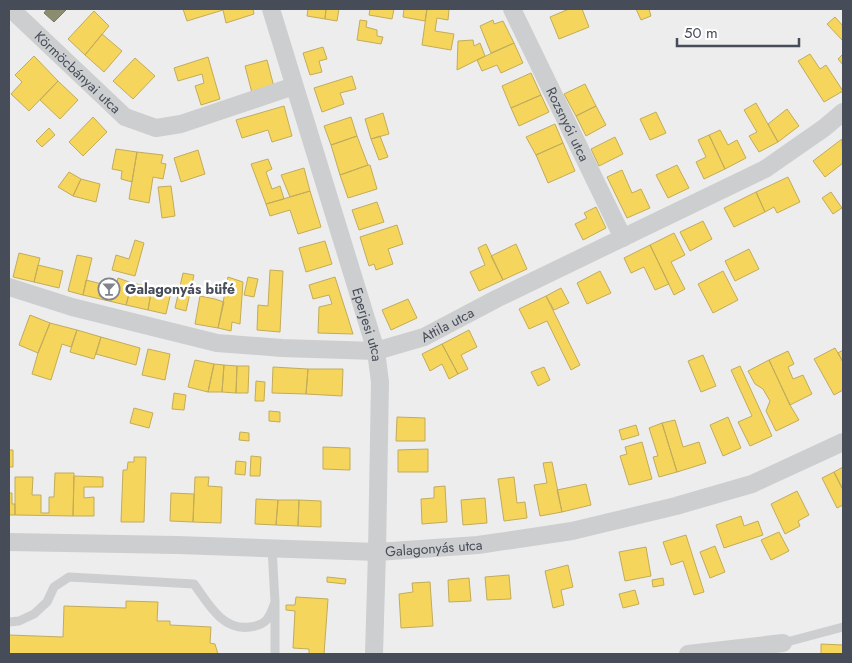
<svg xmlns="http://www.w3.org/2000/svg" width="852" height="663" font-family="Jost,sans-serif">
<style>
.homes{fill:#f6d55c;stroke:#c1ac5b}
.industry{fill:#8c8c6e;stroke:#777967}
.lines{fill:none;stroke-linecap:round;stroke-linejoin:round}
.service{stroke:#ccced0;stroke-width:9}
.minor{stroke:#ccced0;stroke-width:18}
.labels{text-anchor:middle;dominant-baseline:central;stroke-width:5;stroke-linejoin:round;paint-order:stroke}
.street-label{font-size:14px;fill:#464c58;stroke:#fff}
.poi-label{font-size:14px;font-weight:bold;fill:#464c58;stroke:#fff;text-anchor:start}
</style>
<rect width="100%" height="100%" fill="#eeeded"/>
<!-- homes -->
<path class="homes" d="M 183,9 L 253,9 L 254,14 L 226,23 L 223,10 L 187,21 Z
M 308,9 L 326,9 L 325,19 L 307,16 Z
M 326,9 L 339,9 L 337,21 L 325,19 Z
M 370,9 L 394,9 L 392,19 L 369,15 Z
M 404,9 L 427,9 L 425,21 L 403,17 Z
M 427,9 L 449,9 L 448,20 L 437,18 L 435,31 L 454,34 L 451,50 L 422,45 Z
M 569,9 L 582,9 L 589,27 L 559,39 L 550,17 Z
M 636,9 L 649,9 L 651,16 L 641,20 Z
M 94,11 L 109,26 L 85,55 L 68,39 Z
M 835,17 L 843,26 L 843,41 L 827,24 Z
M 360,20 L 367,21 L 366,27 L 377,30 L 377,36 L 383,37 L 381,44 L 357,40 Z
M 493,20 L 494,24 L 503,21 L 514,43 L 491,53 L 480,26 Z
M 102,34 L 122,51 L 104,72 L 85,55 Z
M 473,40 L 474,46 L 480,43 L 485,56 L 457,70 L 458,41 Z
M 514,43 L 523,63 L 501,73 L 497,65 L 482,71 L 477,60 Z
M 323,47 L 327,59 L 319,61 L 322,72 L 310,75 L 303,53 Z
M 810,54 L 820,69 L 826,65 L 843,91 L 824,102 L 798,61 Z
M 843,54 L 843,65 L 838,59 Z
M 34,56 L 58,81 L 29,111 L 11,94 L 22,82 L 15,75 Z
M 208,57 L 220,99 L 201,105 L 195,86 L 204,83 L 202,74 L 178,81 L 174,68 Z
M 135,58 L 155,76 L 133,99 L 113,81 Z
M 267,60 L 274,87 L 252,93 L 245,66 Z
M 531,73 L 541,95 L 511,108 L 502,86 Z
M 352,76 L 356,89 L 340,93 L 344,104 L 322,112 L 314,88 Z
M 58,81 L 78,100 L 60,119 L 40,100 Z
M 585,84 L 596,106 L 576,116 L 564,94 Z
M 541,95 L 549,112 L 519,126 L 511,108 Z
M 756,103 L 778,142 L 759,152 L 749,136 L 757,132 L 744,110 Z
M 284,106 L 292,136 L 272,142 L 268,130 L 242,138 L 236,120 Z
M 596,106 L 606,125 L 586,136 L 576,116 Z
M 787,109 L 799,126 L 778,142 L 768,124 Z
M 656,112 L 666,133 L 650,140 L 640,119 Z
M 383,113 L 389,134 L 371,139 L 365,119 Z
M 93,117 L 107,132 L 83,156 L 69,142 Z
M 351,117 L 357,136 L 331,145 L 324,126 Z
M 555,124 L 563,143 L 536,155 L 526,137 Z
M 49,128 L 55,135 L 42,147 L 36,141 Z
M 720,130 L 728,145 L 737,140 L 746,158 L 725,169 L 709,135 Z
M 709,135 L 725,169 L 704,179 L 696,162 L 706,157 L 698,140 Z
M 357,136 L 368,165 L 340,175 L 331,145 Z
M 380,136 L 388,157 L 379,160 L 371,139 Z
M 615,137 L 623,154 L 599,166 L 591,149 Z
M 842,139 L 843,163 L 825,177 L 813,161 Z
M 563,143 L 575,171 L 548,183 L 536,155 Z
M 116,149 L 137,152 L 132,182 L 121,179 L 122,171 L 112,169 Z
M 198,150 L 205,174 L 181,182 L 174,158 Z
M 137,152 L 163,155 L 161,163 L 166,164 L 163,179 L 153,177 L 149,203 L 129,199 Z
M 268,159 L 272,169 L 266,172 L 272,189 L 280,186 L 284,199 L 266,204 L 251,164 Z
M 368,165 L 370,165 L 377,189 L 348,198 L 340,175 Z
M 677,165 L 689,188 L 668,198 L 656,175 Z
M 304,168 L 310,191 L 290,197 L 281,175 Z
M 622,170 L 632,193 L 641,189 L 650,208 L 627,218 L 607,177 Z
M 69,172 L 81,179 L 73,196 L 58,187 Z
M 788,177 L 800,202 L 777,213 L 774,207 L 765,212 L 756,192 Z
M 81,179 L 100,184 L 96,202 L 73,196 Z
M 171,186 L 175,216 L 162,218 L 158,187 Z
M 310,191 L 321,227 L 298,234 L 290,210 L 270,216 L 266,204 Z
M 756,192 L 765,212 L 734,227 L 724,208 Z
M 831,192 L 842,208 L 833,214 L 822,198 Z
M 377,202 L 384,222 L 359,230 L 352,210 Z
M 596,207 L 606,228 L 583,240 L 575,224 L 587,218 L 584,213 Z
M 703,221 L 712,239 L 690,251 L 680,232 Z
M 397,225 L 403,244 L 388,249 L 393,264 L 376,270 L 374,264 L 369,266 L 360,237 Z
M 674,233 L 685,255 L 671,262 L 685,289 L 674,295 L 650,245 Z
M 135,240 L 144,243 L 135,276 L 112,270 L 116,255 L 129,259 Z
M 325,241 L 332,264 L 306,272 L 299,248 Z
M 486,244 L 503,280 L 479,291 L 470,272 L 485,265 L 478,248 Z
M 516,244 L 527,269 L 503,280 L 491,256 Z
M 650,245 L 669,284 L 655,290 L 644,267 L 631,273 L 624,258 Z
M 749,249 L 759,269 L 735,281 L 725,261 Z
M 19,253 L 40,258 L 34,282 L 13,277 Z
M 77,255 L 92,258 L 83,295 L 68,291 Z
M 38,265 L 63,271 L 59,288 L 34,282 Z
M 270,270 L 283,271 L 280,332 L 257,330 L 258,305 L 268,306 Z
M 600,271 L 611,293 L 587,304 L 577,283 Z
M 723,271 L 738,300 L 713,313 L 698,284 Z
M 183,273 L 194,275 L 186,311 L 175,308 Z
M 228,277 L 243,282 L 240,324 L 232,322 L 231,331 L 218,328 Z
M 248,277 L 258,279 L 254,297 L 244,295 Z
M 335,277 L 348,318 L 353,334 L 318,333 L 319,307 L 332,304 L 329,295 L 313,299 L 309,285 Z
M 118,278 L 132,283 L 126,305 L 83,295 L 86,280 L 102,284 L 99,296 L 113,299 Z
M 132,283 L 152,287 L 148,310 L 126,305 Z
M 152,287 L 171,292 L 166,314 L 148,310 Z
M 561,288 L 569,303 L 554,310 L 546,296 Z
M 200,296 L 215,299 L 224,302 L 218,328 L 195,324 Z
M 546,296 L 580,365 L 571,370 L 547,321 L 529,329 L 519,309 Z
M 408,299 L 417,318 L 391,330 L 382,310 Z
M 30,315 L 50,323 L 38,353 L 19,345 Z
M 50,323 L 77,330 L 71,347 L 62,344 L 51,380 L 32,374 L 38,353 Z
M 77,330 L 101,337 L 94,359 L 70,352 Z
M 469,330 L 477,347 L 461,355 L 468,369 L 458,374 L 442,344 Z
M 101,337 L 140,348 L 136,365 L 96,354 Z
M 442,344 L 458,374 L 449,379 L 442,364 L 430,371 L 422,354 Z
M 835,348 L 843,362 L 843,390 L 834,395 L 814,359 Z
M 148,349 L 170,354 L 165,380 L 142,375 Z
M 843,350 L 843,362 L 838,353 Z
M 788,351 L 794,364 L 788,367 L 793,379 L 803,375 L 812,394 L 790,405 L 769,360 Z
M 703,355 L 716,386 L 701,392 L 688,361 Z
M 195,360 L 214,364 L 208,392 L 188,387 Z
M 769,360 L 790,405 L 799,420 L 776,431 L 766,411 L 770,401 L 763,389 L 755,384 L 748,371 Z
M 214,364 L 224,365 L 222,392 L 208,392 Z
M 224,365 L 237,366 L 236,393 L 222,392 Z
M 237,366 L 249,366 L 248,393 L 236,393 Z
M 740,366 L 772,436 L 750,446 L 738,422 L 752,416 L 731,370 Z
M 273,367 L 308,369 L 306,394 L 272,393 Z
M 544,367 L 550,380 L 538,386 L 531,372 Z
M 308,369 L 343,369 L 342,396 L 306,394 Z
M 256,381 L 265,382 L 264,401 L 255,401 Z
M 174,393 L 186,395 L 184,410 L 172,409 Z
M 134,408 L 153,413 L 149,428 L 130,423 Z
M 269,411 L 280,412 L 280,422 L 269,421 Z
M 397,417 L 425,418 L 425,441 L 396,441 Z
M 728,417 L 741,448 L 723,456 L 710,425 Z
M 675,420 L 683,447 L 699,442 L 706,463 L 677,472 L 662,423 Z
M 662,423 L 677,472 L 659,477 L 653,457 L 658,456 L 649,428 Z
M 636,425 L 639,435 L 622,440 L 619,430 Z
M 240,432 L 249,433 L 249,441 L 239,440 Z
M 642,442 L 652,479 L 629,485 L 620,456 L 627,454 L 625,447 Z
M 323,447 L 350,448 L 350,470 L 323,469 Z
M 428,449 L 428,472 L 398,472 L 398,450 Z
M 9,450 L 13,450 L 13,467 L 9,467 Z
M 251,456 L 261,457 L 260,476 L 250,476 Z
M 134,457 L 146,457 L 144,522 L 121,522 L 123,470 L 127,470 L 128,462 L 134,462 Z
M 236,461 L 246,462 L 245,475 L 235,474 Z
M 552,462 L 562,512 L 540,516 L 534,485 L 547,483 L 543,463 Z
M 843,467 L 843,487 L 842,488 L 834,472 Z
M 834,472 L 843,490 L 843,505 L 837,508 L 822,478 Z
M 55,473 L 74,473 L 73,516 L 15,515 L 15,477 L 33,477 L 32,495 L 41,495 L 41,513 L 49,513 L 49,497 L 54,497 Z
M 74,476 L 103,477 L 103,487 L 84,487 L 84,498 L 94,497 L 94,516 L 73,516 Z
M 195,477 L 209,477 L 208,486 L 222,487 L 221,523 L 193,522 Z
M 514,477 L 517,503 L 525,502 L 527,518 L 504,521 L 498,479 Z
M 586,484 L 591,505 L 562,512 L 557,490 Z
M 445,486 L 447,522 L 422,524 L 421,499 L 434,498 L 434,487 Z
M 797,491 L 809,515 L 798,521 L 800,526 L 785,534 L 771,504 Z
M 9,493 L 12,493 L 12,504 L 15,504 L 15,515 L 9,515 Z
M 171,493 L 194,494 L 193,522 L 170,521 Z
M 485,498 L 487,523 L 463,525 L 461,500 Z
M 256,499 L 278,500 L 276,525 L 255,524 Z
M 278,500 L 299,500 L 298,526 L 276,525 Z
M 299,500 L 321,501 L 321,527 L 298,526 Z
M 741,516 L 744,526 L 758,521 L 763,535 L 724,548 L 716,525 Z
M 779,532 L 789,551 L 771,560 L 761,540 Z
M 686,535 L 704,592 L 694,595 L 683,561 L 671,565 L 663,542 Z
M 715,546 L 725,572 L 710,578 L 700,552 Z
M 646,547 L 651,576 L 625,581 L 619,552 Z
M 568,565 L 573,587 L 561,590 L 564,605 L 553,608 L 545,571 Z
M 509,575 L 511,599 L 487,600 L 485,577 Z
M 327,577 L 346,579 L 345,584 L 327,582 Z
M 469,578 L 471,601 L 449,602 L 448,580 Z
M 663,578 L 664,585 L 653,587 L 652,580 Z
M 430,582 L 433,626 L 401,628 L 399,594 L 413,592 L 412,583 Z
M 635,590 L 639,604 L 623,608 L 619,594 Z
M 296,597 L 328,599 L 324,654 L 309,654 L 309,649 L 293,648 L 295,611 L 286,610 L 286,605 L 295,605 Z
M 126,601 L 158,602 L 157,621 L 170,621 L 170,625 L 211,627 L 210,643 L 215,644 L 218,654 L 9,654 L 9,635 L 63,637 L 64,606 L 126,608 Z
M 821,644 L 843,645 L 843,654 L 821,654 Z"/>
<!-- industry -->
<path class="industry" d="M 47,9 L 67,9 L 54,22 L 44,13 Z"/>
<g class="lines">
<!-- service -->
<path class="service" d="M 272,548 L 275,602 L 275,654
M 9,622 L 19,621 L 34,614 L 47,602 L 54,587 L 69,577 L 194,584 C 208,603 222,631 250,627 C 267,625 270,617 275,602
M 783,643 L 843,627"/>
<!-- minor -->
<g class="minor">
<path id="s1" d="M 11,9 L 125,117 L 156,128 L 181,124 L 294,86"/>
<path id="s2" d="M 271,9 L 376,351 L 380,382 L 377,552 L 374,654"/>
<path id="s3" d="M 512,9 L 623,238"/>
<path id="s4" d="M 9,287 L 72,307 L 217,343 L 282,348 L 376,351 L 424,337 L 498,298 L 765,169 L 824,128 L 843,112"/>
<path id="s5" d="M 9,542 L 177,545 L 377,552 L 478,545 L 572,531 L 676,506 L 752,484 L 843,442"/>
<path d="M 688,654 L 783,643"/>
</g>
</g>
<!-- icons -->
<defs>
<g id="bar-ring" transform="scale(1.125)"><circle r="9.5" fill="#fff" stroke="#81848c" stroke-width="1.5"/><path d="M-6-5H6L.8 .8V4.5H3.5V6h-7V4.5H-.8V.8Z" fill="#81848c"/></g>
</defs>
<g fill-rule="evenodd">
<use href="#bar-ring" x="109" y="289"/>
</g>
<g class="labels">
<!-- street labels -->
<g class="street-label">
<text stroke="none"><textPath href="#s1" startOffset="92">Körmöcbányai utca</textPath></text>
<text stroke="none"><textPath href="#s3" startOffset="128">Rozsnyói utca</textPath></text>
<text stroke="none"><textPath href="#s4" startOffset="451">Attila utca</textPath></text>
<text stroke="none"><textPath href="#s2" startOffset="330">Eperjesi utca</textPath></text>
<text stroke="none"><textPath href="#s5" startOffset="425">Galagonyás utca</textPath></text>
</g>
<!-- poi labels -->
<g class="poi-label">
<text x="125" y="289">Galagonyás büfé</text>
</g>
</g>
<!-- border -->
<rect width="852" height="663" fill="none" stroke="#464c58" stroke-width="20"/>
<!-- scale -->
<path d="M677 38v8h122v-8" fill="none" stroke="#464c58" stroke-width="2.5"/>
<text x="684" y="38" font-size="15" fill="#464c58" stroke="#ffffff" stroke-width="4" paint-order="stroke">50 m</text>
</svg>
